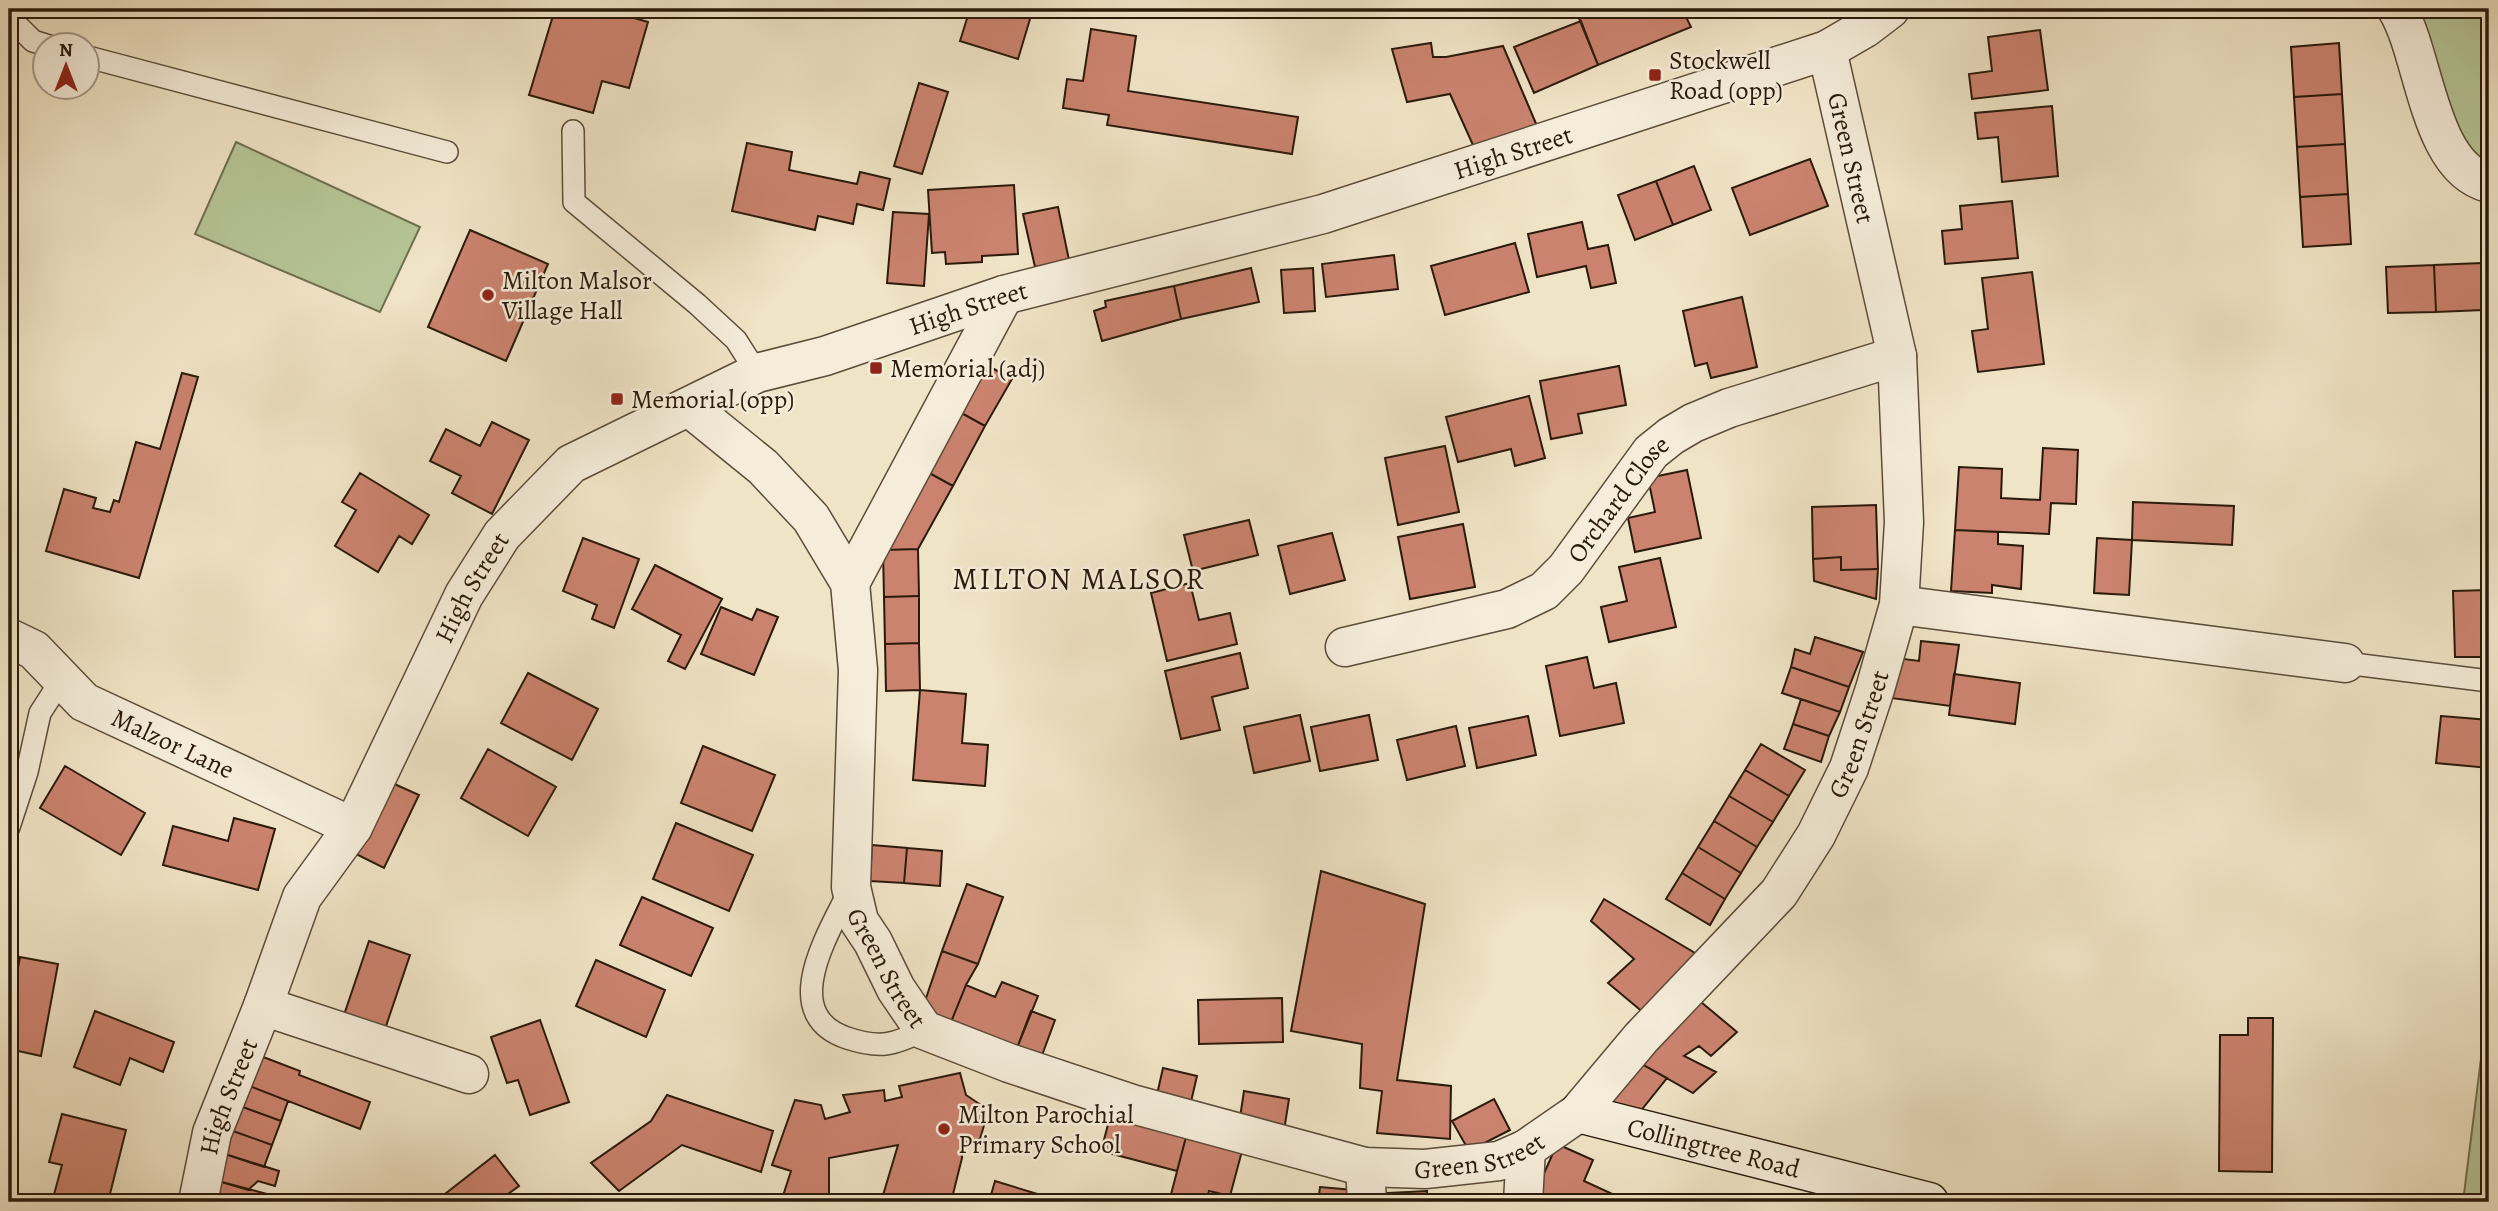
<svg xmlns="http://www.w3.org/2000/svg" width="2498" height="1211" font-family="Alegreya,serif">
<style>
.green{fill:#b6c597;stroke:#707050;stroke-width:2}
.building{fill:#cb836f;stroke:#2a1a0a;stroke-width:2}
.lines{fill:none;stroke-linecap:round;stroke-linejoin:round}
.lane-casing{stroke:#5c4c39;stroke-width:24}
.street-casing{stroke:#5c4c39;stroke-width:41}
.secondary-casing{stroke:#2a1a0a;stroke-width:41}
.lane{stroke:#f5edda;stroke-width:21}
.street{stroke:#f5edda;stroke-width:38}
.secondary{stroke:#f5edda;stroke-width:38}
.poi-dot{fill:#8f2418;stroke:#f5edda;stroke-width:2.5}
.labels{text-anchor:middle;dominant-baseline:central;stroke-width:5;stroke-linejoin:round;paint-order:stroke}
.poi-label{font-size:26px;fill:#2a1a0a;stroke:#f5edda;text-anchor:start}
.street-label{font-size:26px;fill:#2a1a0a;stroke:#f5edda}
.quarter-label{font-size:30px;letter-spacing:2px;fill:#2a1a0a;stroke:#f5edda}
</style>
<rect width="100%" height="100%" fill="#f0e4c6"/>
<filter id="stains"><feTurbulence type="fractalNoise" baseFrequency=".00286" numOctaves="4"/><feColorMatrix values="0 0 0 0 .2 0 0 0 0 .09 0 0 0 0 .02 0 0 0 .5 -.17"/></filter>
<radialGradient id="worn" r=".72"><stop offset=".6" stop-color="#630" stop-opacity="0"/><stop offset="1" stop-color="#630" stop-opacity=".3"/></radialGradient>
<!-- green -->
<path class="green" d="M 2397,9 L 2489,9 L 2489,183 L 2480,180 Z
M 236,142 L 420,227 L 380,312 L 195,234 Z
M 2489,995 L 2489,1202 L 2463,1202 Z"/>
<!-- building -->
<path class="building" d="M 555,9 L 618,9 L 617,13 L 648,22 L 629,88 L 602,81 L 593,113 L 529,95 Z
M 970,9 L 1033,9 L 1018,59 L 960,41 Z
M 1595,9 L 1682,9 L 1691,27 L 1598,65 L 1578,16 Z
M 1581,21 L 1598,65 L 1534,93 L 1514,47 Z
M 1091,29 L 1136,36 L 1128,91 L 1298,117 L 1292,154 L 1107,125 L 1109,115 L 1063,108 L 1067,79 L 1083,81 Z
M 2040,30 L 2048,90 L 1972,99 L 1969,74 L 1992,71 L 1988,37 Z
M 1431,43 L 1433,57 L 1446,57 L 1503,46 L 1540,133 L 1477,154 L 1450,94 L 1407,102 L 1392,49 Z
M 2339,43 L 2342,94 L 2294,97 L 2291,47 Z
M 919,83 L 948,92 L 922,174 L 894,166 Z
M 2342,94 L 2345,144 L 2297,147 L 2294,97 Z
M 2052,106 L 2058,176 L 2002,182 L 1998,137 L 1978,139 L 1975,113 Z
M 747,143 L 792,152 L 789,170 L 857,184 L 860,172 L 890,179 L 883,210 L 857,204 L 853,224 L 818,216 L 815,230 L 732,211 Z
M 2345,144 L 2348,194 L 2300,197 L 2297,147 Z
M 1810,159 L 1828,206 L 1750,235 L 1732,188 Z
M 1694,166 L 1711,210 L 1673,225 L 1656,181 Z
M 1656,181 L 1673,225 L 1635,240 L 1618,195 Z
M 1014,185 L 1018,254 L 982,256 L 982,262 L 946,264 L 945,252 L 932,253 L 928,190 Z
M 2348,194 L 2351,244 L 2303,247 L 2300,197 Z
M 2012,201 L 2018,258 L 1945,264 L 1942,231 L 1962,229 L 1960,206 Z
M 1058,207 L 1069,260 L 1035,267 L 1023,214 Z
M 893,212 L 929,214 L 924,286 L 887,283 Z
M 1582,222 L 1588,249 L 1608,245 L 1616,283 L 1591,288 L 1586,266 L 1537,277 L 1528,234 Z
M 470,230 L 548,264 L 506,361 L 428,327 Z
M 1515,243 L 1529,292 L 1445,315 L 1431,266 Z
M 1394,255 L 1398,289 L 1326,297 L 1322,264 Z
M 2481,263 L 2483,310 L 2436,312 L 2434,265 Z
M 2434,265 L 2436,312 L 2388,313 L 2386,267 Z
M 1251,268 L 1259,302 L 1181,319 L 1174,286 Z
M 1313,268 L 1315,311 L 1284,313 L 1281,270 Z
M 2032,272 L 2044,364 L 1978,372 L 1972,331 L 1988,329 L 1982,278 Z
M 1174,286 L 1181,319 L 1102,341 L 1094,311 L 1106,307 L 1105,301 Z
M 1742,297 L 1757,367 L 1711,378 L 1707,363 L 1695,366 L 1683,311 Z
M 983,363 L 1012,379 L 985,426 L 956,410 Z
M 1619,366 L 1626,405 L 1578,414 L 1582,433 L 1551,439 L 1540,381 Z
M 182,373 L 198,377 L 139,578 L 46,551 L 64,489 L 96,498 L 93,508 L 110,512 L 114,500 L 119,502 L 136,442 L 160,449 Z
M 1529,396 L 1545,458 L 1515,466 L 1511,449 L 1458,462 L 1446,417 Z
M 956,410 L 985,426 L 953,486 L 922,469 Z
M 492,422 L 529,440 L 492,514 L 452,493 L 461,476 L 430,461 L 446,429 L 480,446 Z
M 1445,446 L 1459,512 L 1398,525 L 1385,458 Z
M 2043,448 L 2078,450 L 2076,504 L 2051,503 L 2049,534 L 1955,530 L 1959,467 L 2002,469 L 2001,498 L 2040,500 Z
M 922,469 L 953,486 L 918,549 L 883,550 Z
M 1687,470 L 1701,538 L 1635,552 L 1628,518 L 1655,512 L 1648,478 Z
M 360,473 L 429,515 L 412,544 L 399,536 L 378,572 L 335,546 L 356,510 L 342,502 Z
M 2133,502 L 2234,506 L 2232,545 L 2132,540 Z
M 1876,505 L 1878,569 L 1841,570 L 1841,557 L 1813,559 L 1812,507 Z
M 1249,520 L 1258,555 L 1193,571 L 1184,535 Z
M 1463,524 L 1475,587 L 1410,599 L 1398,537 Z
M 1955,530 L 1998,532 L 1998,544 L 2023,546 L 2021,589 L 1992,585 L 1992,593 L 1951,591 Z
M 1332,533 L 1345,580 L 1290,594 L 1278,546 Z
M 583,538 L 639,559 L 614,628 L 592,619 L 597,605 L 563,591 Z
M 2097,538 L 2132,540 L 2129,595 L 2094,593 Z
M 918,549 L 919,596 L 884,597 L 883,550 Z
M 1841,557 L 1841,570 L 1878,569 L 1876,599 L 1814,581 L 1813,559 Z
M 1660,558 L 1676,627 L 1609,642 L 1601,607 L 1627,601 L 1619,567 Z
M 655,565 L 722,599 L 685,669 L 668,661 L 681,635 L 632,609 Z
M 1190,583 L 1199,620 L 1230,613 L 1237,644 L 1167,661 L 1151,593 Z
M 2489,590 L 2489,657 L 2455,657 L 2453,591 Z
M 919,596 L 919,643 L 885,644 L 884,597 Z
M 721,607 L 752,620 L 757,609 L 778,617 L 754,675 L 701,654 Z
M 1815,637 L 1863,652 L 1849,687 L 1791,667 L 1795,649 L 1810,654 Z
M 1921,641 L 1959,645 L 1950,706 L 1891,698 L 1896,658 L 1919,661 Z
M 919,643 L 920,690 L 886,691 L 885,644 Z
M 1240,653 L 1248,688 L 1212,697 L 1220,730 L 1181,739 L 1165,671 Z
M 1587,657 L 1594,688 L 1616,683 L 1624,723 L 1560,736 L 1546,666 Z
M 1791,667 L 1849,687 L 1840,712 L 1782,693 Z
M 528,673 L 598,709 L 572,760 L 501,723 Z
M 1954,674 L 2020,683 L 2015,724 L 1949,715 Z
M 920,690 L 966,694 L 962,743 L 988,745 L 985,786 L 913,780 Z
M 1801,699 L 1840,712 L 1829,736 L 1793,724 Z
M 1300,715 L 1310,761 L 1254,773 L 1244,727 Z
M 1369,715 L 1378,760 L 1320,771 L 1311,727 Z
M 1528,716 L 1536,755 L 1477,768 L 1469,728 Z
M 2441,716 L 2489,720 L 2489,768 L 2436,763 Z
M 1793,724 L 1829,736 L 1821,762 L 1784,749 Z
M 1456,726 L 1465,766 L 1407,780 L 1397,740 Z
M 1761,744 L 1805,770 L 1789,796 L 1745,770 Z
M 703,746 L 775,775 L 752,831 L 681,803 Z
M 488,749 L 556,787 L 528,836 L 461,798 Z
M 65,766 L 145,813 L 121,855 L 40,808 Z
M 1745,770 L 1789,796 L 1773,822 L 1729,796 Z
M 390,782 L 419,795 L 384,868 L 356,854 Z
M 1729,796 L 1773,822 L 1757,847 L 1714,821 Z
M 234,818 L 275,829 L 258,890 L 163,865 L 173,826 L 228,841 Z
M 1714,821 L 1757,847 L 1741,873 L 1698,847 Z
M 676,823 L 753,855 L 729,911 L 653,879 Z
M 872,845 L 907,848 L 904,883 L 870,881 Z
M 1698,847 L 1741,873 L 1725,899 L 1682,873 Z
M 907,848 L 942,851 L 940,886 L 904,883 Z
M 1321,871 L 1425,904 L 1397,1080 L 1451,1086 L 1450,1139 L 1377,1133 L 1382,1091 L 1360,1088 L 1362,1044 L 1291,1031 Z
M 1682,873 L 1725,899 L 1710,925 L 1666,899 Z
M 967,884 L 1003,897 L 978,964 L 942,951 Z
M 642,897 L 713,928 L 691,976 L 620,945 Z
M 1604,899 L 1700,956 L 1645,1014 L 1608,983 L 1634,959 L 1591,921 Z
M 369,941 L 410,955 L 385,1029 L 344,1015 Z
M 942,951 L 978,964 L 966,985 L 951,1022 L 922,1010 Z
M 20,957 L 58,964 L 41,1056 L 9,1049 L 9,1017 Z
M 596,960 L 665,990 L 646,1037 L 576,1006 Z
M 1002,982 L 1038,996 L 1017,1048 L 951,1022 L 966,985 L 995,997 Z
M 1282,998 L 1283,1042 L 1199,1044 L 1198,1000 Z
M 1701,1002 L 1737,1032 L 1711,1056 L 1699,1046 L 1684,1056 L 1716,1072 L 1693,1093 L 1640,1063 Z
M 95,1011 L 174,1042 L 163,1072 L 130,1058 L 120,1085 L 74,1067 Z
M 1031,1011 L 1055,1020 L 1041,1058 L 1017,1048 Z
M 2248,1018 L 2273,1018 L 2272,1172 L 2219,1171 L 2220,1035 L 2248,1035 Z
M 540,1020 L 569,1102 L 530,1115 L 518,1080 L 507,1083 L 491,1037 Z
M 258,1055 L 300,1071 L 299,1075 L 370,1102 L 360,1129 L 247,1085 Z
M 1640,1063 L 1667,1078 L 1635,1118 L 1606,1104 Z
M 1163,1068 L 1197,1076 L 1190,1106 L 1156,1099 Z
M 960,1073 L 966,1095 L 981,1105 L 985,1122 L 980,1139 L 962,1143 L 962,1158 L 953,1194 L 982,1202 L 881,1202 L 898,1145 L 829,1158 L 829,1202 L 781,1202 L 791,1171 L 772,1165 L 795,1100 L 821,1105 L 825,1119 L 850,1112 L 843,1095 L 884,1090 L 885,1101 L 902,1097 L 899,1086 Z
M 247,1085 L 288,1101 L 281,1121 L 240,1106 Z
M 1244,1091 L 1289,1099 L 1284,1131 L 1239,1124 Z
M 667,1095 L 773,1131 L 761,1172 L 682,1145 L 619,1191 L 591,1163 L 651,1121 Z
M 1494,1099 L 1510,1130 L 1469,1151 L 1452,1121 Z
M 240,1106 L 281,1121 L 272,1145 L 233,1131 Z
M 62,1114 L 126,1130 L 108,1202 L 52,1202 L 62,1165 L 49,1162 Z
M 1110,1117 L 1186,1137 L 1177,1171 L 1101,1151 Z
M 233,1131 L 272,1145 L 264,1167 L 225,1154 Z
M 1186,1137 L 1242,1151 L 1230,1196 L 1209,1191 L 1206,1202 L 1169,1202 Z
M 1557,1144 L 1593,1160 L 1584,1181 L 1619,1197 L 1617,1202 L 1548,1202 L 1534,1196 Z
M 225,1154 L 279,1171 L 275,1186 L 258,1181 L 248,1190 L 218,1181 Z
M 495,1155 L 519,1186 L 497,1202 L 451,1202 L 445,1194 Z
M 218,1181 L 267,1194 L 267,1202 L 216,1202 Z
M 995,1181 L 1047,1197 L 1045,1202 L 989,1202 Z
M 1320,1187 L 1353,1190 L 1351,1202 L 1318,1202 Z
M 1427,1191 L 1427,1202 L 1482,1199 L 1482,1202 L 1370,1202 L 1369,1194 Z
M 1766,1197 L 1794,1202 L 1765,1202 Z"/>
<g class="lines">
<!-- lane casing -->
<g class="lane-casing">
<path id="lane" d="M 9,17 L 33,41 L 49,46
M 88,57 L 447,152
M 573,131 L 574,202 L 697,304 L 736,340 L 757,373
M 2345,663 L 2489,681
M 9,827 L 27,772 L 40,713 L 62,679
M 850,889 C 830,931 776,1014 847,1038 C 880,1049 894,1045 924,1030"/>
</g>
<!-- street casing -->
<g class="street-casing">
<g id="street">
<path d="M 2397,9 C 2425,55 2428,168 2489,183"/>
<path id="s1" d="M 689,407 L 763,467 L 811,518 L 850,583 L 858,670 L 851,887 L 859,921 L 873,942 L 896,989 L 924,1030 L 1009,1063 L 1132,1104 L 1365,1167 L 1425,1169 L 1499,1161 L 1526,1149 L 1578,1113 L 1641,1038 L 1779,893 L 1816,835 L 1849,768 L 1875,689 L 1899,605 L 1904,522 L 1897,356 L 1827,50"/>
<path d="M 850,583 L 1004,295"/>
<path d="M 1899,605 L 2345,663"/>
<path id="s2" d="M 9,638 L 34,650 L 84,702 L 353,827"/>
<path id="s3" d="M 1345,647 L 1507,609 L 1544,591 L 1566,569 L 1651,452 L 1671,436 L 1693,423 L 1729,408 L 1897,356"/>
<path d="M 263,1006 L 469,1074"/>
<path d="M 1365,1167 L 1367,1202"/>
<path id="s4" d="M 198,1202 L 212,1133 L 263,1006 L 302,897 L 353,827 L 464,595 L 502,535 L 571,464 L 757,373 L 825,356 L 1004,295 L 1323,214 L 1827,50 L 1865,28 L 1890,9"/>
<path d="M 1523,1202 L 1526,1149"/>
</g>
</g>
<!-- secondary casing -->
<g class="secondary-casing">
<g id="secondary">
<path id="s5" d="M 1578,1113 L 1929,1202"/>
</g>
</g>
<!-- lane -->
<use href="#lane" class="lane"/>
<!-- street -->
<use href="#street" class="street"/>
<!-- secondary -->
<use href="#secondary" class="secondary"/>
</g>
<!-- markers -->
<g class="poi-dot">
<rect x="1648" y="68" width="14" height="14" rx="3.5"/>
<circle cx="488" cy="295" r="7"/>
<rect x="869" y="361" width="14" height="14" rx="3.5"/>
<rect x="610" y="392" width="14" height="14" rx="3.5"/>
<circle cx="944" cy="1129" r="7"/>
</g>
<g class="labels">
<!-- poi labels -->
<g class="poi-label">
<text x="1669" y="60">Stockwell<tspan x="1669" dy="30">Road (opp)</tspan></text>
<text x="502" y="280">Milton Malsor<tspan x="502" dy="30">Village Hall</tspan></text>
<text x="890" y="368">Memorial (adj)</text>
<text x="631" y="399">Memorial (opp)</text>
<text x="958" y="1114">Milton Parochial<tspan x="958" dy="30">Primary School</tspan></text>
</g>
<!-- street labels -->
<g class="street-label">
<text stroke="none"><textPath href="#s4" startOffset="1832">High Street</textPath></text>
<text transform="translate(1851 158) rotate(77)">Green Street</text>
<text stroke="none"><textPath href="#s4" startOffset="1265">High Street</textPath></text>
<text stroke="none"><textPath href="#s3" startOffset="326">Orchard Close</textPath></text>
<text stroke="none"><textPath href="#s4" startOffset="677">High Street</textPath></text>
<text stroke="none"><textPath href="#s1" startOffset="1874">Green Street</textPath></text>
<text stroke="none"><textPath href="#s2" startOffset="198">Malzor Lane</textPath></text>
<text stroke="none"><textPath href="#s1" startOffset="635">Green Street</textPath></text>
<text stroke="none"><textPath href="#s4" startOffset="110">High Street</textPath></text>
<text stroke="none"><textPath href="#s5" startOffset="140">Collingtree Road</textPath></text>
<text stroke="none"><textPath href="#s1" startOffset="1286">Green Street</textPath></text>
</g>
<!-- quarter labels -->
<g class="quarter-label">
<text x="1079" y="579">MILTON MALSOR</text>
</g>
</g>
<!-- margin -->
<rect width="2498" height="1211" fill="none" stroke="#f0e4c6" stroke-width="35"/>
<rect x="10" y="10" width="2477" height="1190" fill="none" stroke="#2a1a0a" stroke-width="3.5"/>
<rect x="18" y="18" width="2463" height="1176" fill="none" stroke="#2a1a0a" stroke-width="2"/>
<!-- north arrow -->
<g transform="translate(66 66)"><circle r="33" fill="#f5edda" stroke="#a49987" stroke-width="2"/>
<path d="M0-5L12 26L0 18L-12 26Z" fill="#8f2418"/>
<text y="-10" font-size="19" font-weight="bold" text-anchor="middle" fill="#2a1a0a">N</text>
</g>
<rect width="100%" height="100%" filter="url(#stains)"/>
<rect width="100%" height="100%" fill="url(#worn)"/>
</svg>
